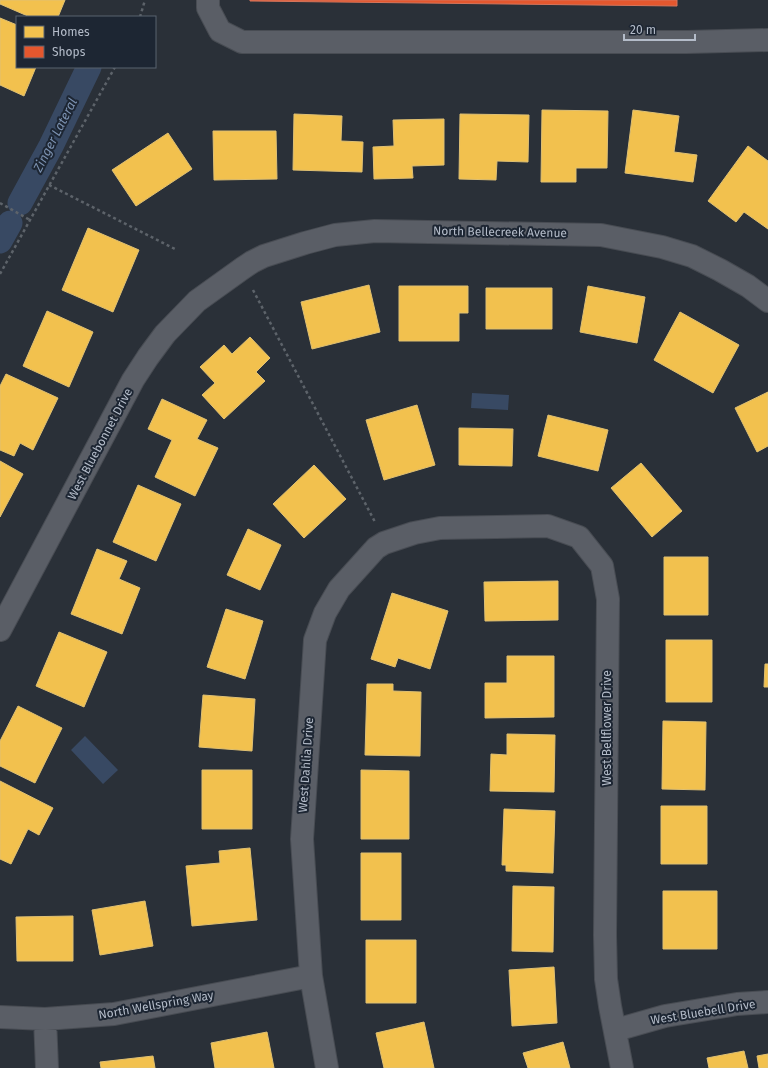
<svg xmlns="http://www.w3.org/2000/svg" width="768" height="1068" font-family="'Fira Sans',sans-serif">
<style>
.water{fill:#384963}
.homes{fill:#f2c14e;stroke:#dfc073}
.shops{fill:#e4572e;stroke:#d6755c}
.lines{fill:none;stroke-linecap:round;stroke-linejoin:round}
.canal{stroke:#384963;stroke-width:25}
.minor-casing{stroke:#484c53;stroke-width:24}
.path{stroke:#5d636a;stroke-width:2.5;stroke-dasharray:3 3;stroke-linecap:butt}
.minor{stroke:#5a5e66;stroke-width:22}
.labels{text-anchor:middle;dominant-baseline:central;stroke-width:4;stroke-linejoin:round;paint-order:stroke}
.street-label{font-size:12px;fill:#b4bcc9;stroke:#1d2633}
.water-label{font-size:13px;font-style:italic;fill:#7c92b1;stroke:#1d2633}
</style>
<rect width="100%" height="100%" fill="#2a3038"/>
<!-- water -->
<path class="water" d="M 472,393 L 509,395 L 508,410 L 471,408 Z
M 85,736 L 118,770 L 103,784 L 71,750 Z"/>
<!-- homes -->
<path class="homes" d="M 0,0 L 65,0 L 58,17 L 30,17 L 0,4 Z
M 0,18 L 17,25 L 17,67 L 36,67 L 24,96 L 0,85 Z
M 542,110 L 608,111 L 607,168 L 576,168 L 576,182 L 541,182 Z
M 633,110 L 679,116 L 674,152 L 697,155 L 693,182 L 625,173 Z
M 294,114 L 342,116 L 341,141 L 363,142 L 362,172 L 293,170 Z
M 460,114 L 529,115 L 528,162 L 497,161 L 496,180 L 459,179 Z
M 444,119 L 444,165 L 412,166 L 413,178 L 374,179 L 373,147 L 394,146 L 393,120 Z
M 213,131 L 276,131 L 277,179 L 214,180 Z
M 168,133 L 192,169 L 136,206 L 112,170 Z
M 748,146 L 768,161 L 768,229 L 744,212 L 736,222 L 708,201 Z
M 88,228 L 139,250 L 113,312 L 62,290 Z
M 369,285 L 380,332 L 312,349 L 301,302 Z
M 399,286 L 468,286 L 468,313 L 459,313 L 459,341 L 399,341 Z
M 588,286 L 645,297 L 637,343 L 580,332 Z
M 486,288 L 552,288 L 552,329 L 486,329 Z
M 47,311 L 93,332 L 69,387 L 23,366 Z
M 680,312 L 739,345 L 713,393 L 654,360 Z
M 250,337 L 270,358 L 256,372 L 265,381 L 224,419 L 202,395 L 215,383 L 200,367 L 224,345 L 232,354 Z
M 6,374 L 58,398 L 33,450 L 20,443 L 14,456 L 0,450 L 0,386 Z
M 768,392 L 768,446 L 757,452 L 735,408 Z
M 162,399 L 207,420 L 197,439 L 218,448 L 195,496 L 155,477 L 172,440 L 148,429 Z
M 417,405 L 435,465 L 384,480 L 366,420 Z
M 548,415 L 608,430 L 598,471 L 538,456 Z
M 459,428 L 513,429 L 512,466 L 459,465 Z
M 0,461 L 23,474 L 0,517 Z
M 641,463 L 682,511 L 652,537 L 611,488 Z
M 314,465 L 346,499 L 304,538 L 273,504 Z
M 138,485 L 181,504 L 156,561 L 113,542 Z
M 248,529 L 281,545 L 260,590 L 227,575 Z
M 97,549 L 127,561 L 119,579 L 140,588 L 122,634 L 71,614 Z
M 664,557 L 708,557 L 708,615 L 664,615 Z
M 558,581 L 558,620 L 485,621 L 484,582 Z
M 392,593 L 448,611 L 430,669 L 398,658 L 395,667 L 371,659 Z
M 226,609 L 263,621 L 245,679 L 207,667 Z
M 59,632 L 107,652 L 84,707 L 36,686 Z
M 666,640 L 712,640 L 712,702 L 666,702 Z
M 507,656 L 554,656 L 554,717 L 485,718 L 485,683 L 507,683 Z
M 765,664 L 768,664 L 768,687 L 764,687 Z
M 367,684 L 393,684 L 393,691 L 421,692 L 420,756 L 365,755 Z
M 203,695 L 255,699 L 252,751 L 199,747 Z
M 18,706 L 62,728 L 35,783 L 0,766 L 0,741 Z
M 663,721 L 706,722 L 705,790 L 662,789 Z
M 507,734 L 555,735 L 554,792 L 490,791 L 491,754 L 507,755 Z
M 202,770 L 252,770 L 252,829 L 202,829 Z
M 361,770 L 409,771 L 409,839 L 361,839 Z
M 0,781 L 53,808 L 39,835 L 28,829 L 11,864 L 0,859 Z
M 661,806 L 707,806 L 707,864 L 661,864 Z
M 504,809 L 555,811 L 553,873 L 506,871 L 506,865 L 502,865 Z
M 250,848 L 257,920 L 192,926 L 186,866 L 220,863 L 219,851 Z
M 361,853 L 401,853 L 401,920 L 361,920 Z
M 513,886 L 554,887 L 553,952 L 512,951 Z
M 663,891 L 717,891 L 717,949 L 663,949 Z
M 145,901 L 153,946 L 100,955 L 92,910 Z
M 73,916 L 73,961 L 17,961 L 16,917 Z
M 366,940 L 416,940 L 416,1003 L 366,1003 Z
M 554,967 L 557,1023 L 512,1026 L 509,970 Z
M 424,1022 L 434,1068 L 384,1068 L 376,1033 Z
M 267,1032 L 274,1068 L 215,1068 L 211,1043 Z
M 563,1042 L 570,1068 L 528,1068 L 523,1053 Z
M 744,1051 L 748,1068 L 709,1068 L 707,1058 Z
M 768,1054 L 768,1068 L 759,1068 L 757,1056 Z
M 153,1056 L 155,1068 L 101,1068 L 100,1062 Z"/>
<!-- shops -->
<path class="shops" d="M 250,0 L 677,0 L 677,6 L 250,1 Z"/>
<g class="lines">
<!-- canal -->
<path class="canal" d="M 20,203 L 51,146 L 89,67
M 0,241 L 10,223"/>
<!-- minor casing -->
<g class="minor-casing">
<path id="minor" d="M 208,0 L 208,8 L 220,31 L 242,42 L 687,42 L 768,40
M 0,630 L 133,380 L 148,357 L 165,334 L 197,301 L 243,268 L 252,262 L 264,256 L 305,243 L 335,235 L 375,231 L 601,235 L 662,247 L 692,256 L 720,270 L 748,286 L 768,301
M 0,1017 L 45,1019 L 114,1014 L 311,976
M 45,1019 L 47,1068
M 616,1030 L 665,1016 L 737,1004 L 768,1002
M 327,1068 L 311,976 L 302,839 L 315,640 L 325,613 L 339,589 L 376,548 L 384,543 L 414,533 L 440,528 L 548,526 L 579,537 L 602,566 L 608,599 L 605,935 L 606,979 L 610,1006 L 622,1068"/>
</g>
<!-- path -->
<path class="path" d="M 140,17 L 145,0
M 49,185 L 175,249
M 0,203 L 30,220
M 0,274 L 115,67
M 253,290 L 375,522"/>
<!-- minor -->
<use href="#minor" class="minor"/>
</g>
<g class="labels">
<!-- street labels -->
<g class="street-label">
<text transform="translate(500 232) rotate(1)">North Bellecreek Avenue</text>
<text transform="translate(100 444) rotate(-62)">West Bluebonnet Drive</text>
<text transform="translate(607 728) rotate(-90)">West Bellflower Drive</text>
<text transform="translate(306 765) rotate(-86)">West Dahlia Drive</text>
<text transform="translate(156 1005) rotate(-10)">North Wellspring Way</text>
<text transform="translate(703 1012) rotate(-9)">West Bluebell Drive</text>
</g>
<!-- water labels -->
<g class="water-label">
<text transform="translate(55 135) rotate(-63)">Zinger Lateral</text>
</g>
</g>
<!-- legend -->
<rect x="16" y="16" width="140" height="52" fill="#1d2633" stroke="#59626f"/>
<rect x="24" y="26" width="20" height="12" fill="#f2c14e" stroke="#59626f"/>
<text x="52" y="36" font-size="12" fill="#b4bcc9">Homes</text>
<rect x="24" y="46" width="20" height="12" fill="#e4572e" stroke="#59626f"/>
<text x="52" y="56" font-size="12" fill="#b4bcc9">Shops</text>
<!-- scale -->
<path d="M624 34v6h71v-6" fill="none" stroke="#b4bcc9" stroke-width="2"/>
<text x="630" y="34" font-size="12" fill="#b4bcc9" stroke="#1d2633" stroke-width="3" paint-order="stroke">20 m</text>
</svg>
